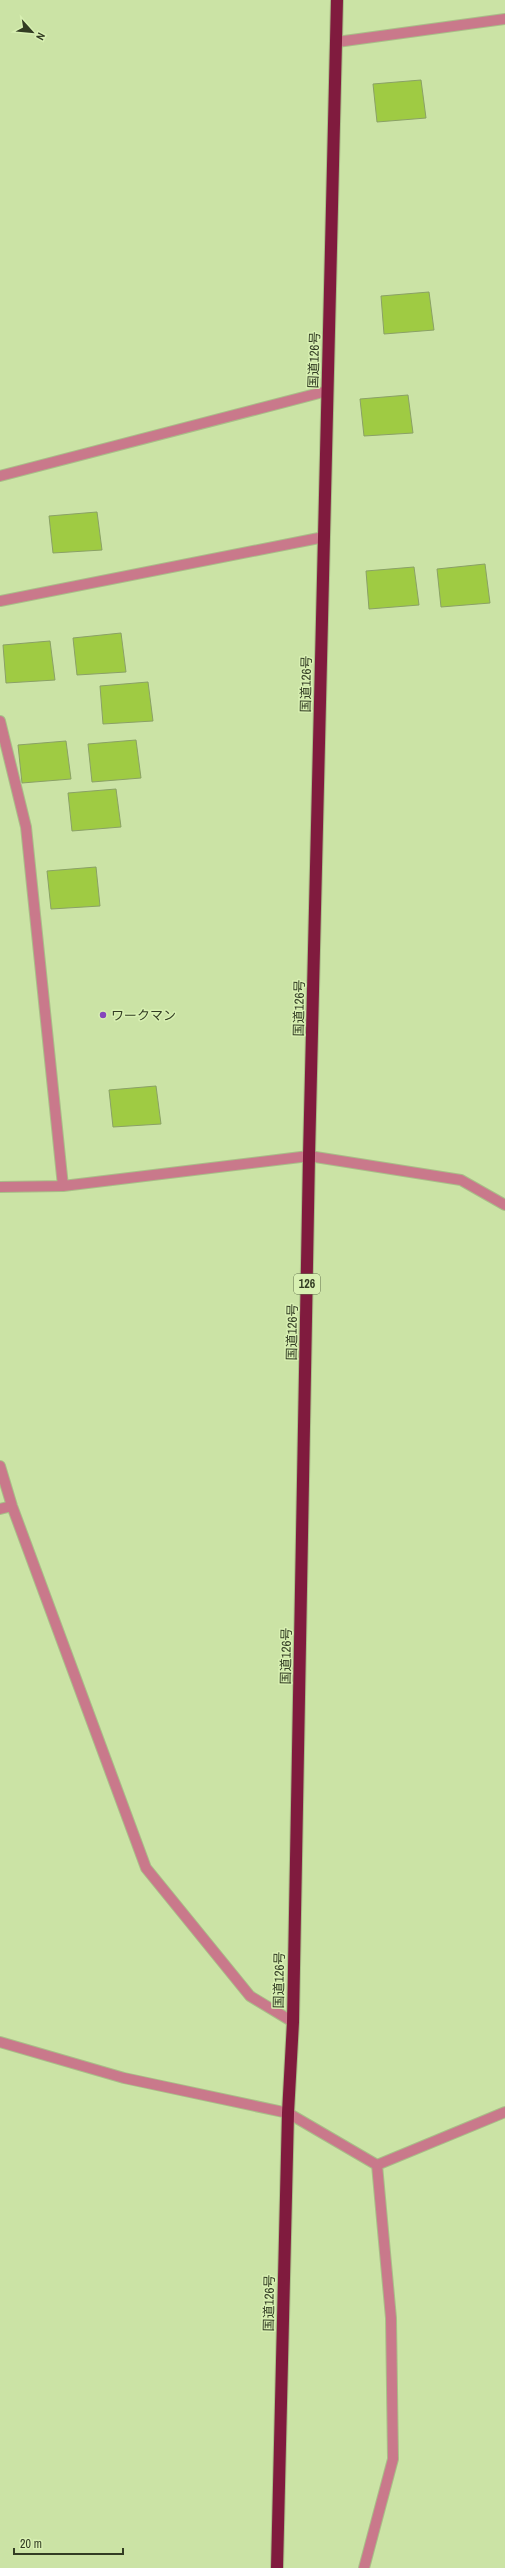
<svg xmlns="http://www.w3.org/2000/svg" width="505" height="2568" font-family="'Archivo Narrow','Noto Sans JP',sans-serif">
<style>
.building{fill:#9fcb43;stroke:#8aa166}
.lines{fill:none;stroke-linecap:round;stroke-linejoin:round}
.minor-casing{stroke:#a9be88;stroke-width:12}
.highway-casing{stroke:#a9be88;stroke-width:14}
.minor{stroke:#c9798b;stroke-width:10}
.highway{stroke:#801b3e;stroke-width:12}
.poi-dot{fill:#8547bc;stroke:#d8f0b2;stroke-width:1.5}
.labels{text-anchor:middle;dominant-baseline:central;stroke-width:3;stroke-linejoin:round;paint-order:stroke}
.shield{fill:#d8f0b2;stroke:#64724e;stroke-width:1}
.shield-label{font-size:12px;font-weight:bold;fill:#323c23}
.street-label{font-size:13px;fill:#323c23;stroke:#d8f0b2}
.poi-label{font-size:13px;fill:#323c23;stroke:#d8f0b2;text-anchor:start}
</style>
<rect width="100%" height="100%" fill="#cbe3a5"/>
<!-- building -->
<path class="building" d="M 421,80 L 426,118 L 377,122 L 373,84 Z
M 429,292 L 434,330 L 384,334 L 381,296 Z
M 408,395 L 413,433 L 364,436 L 360,399 Z
M 97,512 L 102,550 L 53,553 L 49,516 Z
M 485,564 L 490,603 L 441,607 L 437,569 Z
M 414,567 L 419,605 L 369,609 L 366,571 Z
M 121,633 L 126,672 L 77,675 L 73,638 Z
M 50,641 L 55,680 L 6,683 L 3,645 Z
M 148,682 L 153,721 L 103,724 L 100,686 Z
M 136,740 L 141,778 L 92,782 L 88,744 Z
M 66,741 L 71,779 L 22,783 L 18,745 Z
M 116,789 L 121,827 L 72,831 L 68,793 Z
M 96,867 L 100,906 L 51,909 L 47,871 Z
M 156,1086 L 161,1124 L 113,1127 L 109,1090 Z"/>
<g class="lines">
<!-- minor casing -->
<g class="minor-casing">
<path id="minor" d="M 337,42 L 505,19
M 0,476 L 327,391
M 0,601 L 324,537
M 0,721 L 26,827 L 63,1186
M 0,1187 L 63,1186 L 309,1156 L 461,1180 L 505,1205
M 0,1466 L 12,1506 L 146,1868 L 250,1996 L 293,2022
M 0,1509 L 12,1506
M 0,2042 L 124,2078 L 288,2113 L 377,2165
M 377,2165 L 505,2112
M 364,2568 L 393,2459 L 391,2318 L 377,2165"/>
</g>
<!-- highway casing -->
<g class="highway-casing">
<path id="highway" d="M 277,2568 L 288,2113 L 293,2022 L 309,1156 L 337,0"/>
</g>
<!-- minor -->
<use href="#minor" class="minor"/>
<!-- highway -->
<use href="#highway" class="highway"/>
</g>
<!-- markers -->
<circle class="poi-dot" cx="103" cy="1015" r="4"/>
<g class="labels">
<!-- shield labels -->
<rect class="shield" x="294" y="1274" width="26" height="20" rx="3"/>
<g class="shield-label">
<text x="307" y="1284">126</text>
</g>
<!-- street labels -->
<g class="street-label">
<text transform="translate(314 360) rotate(-88)">国道126号</text>
<text transform="translate(306 684) rotate(-89)">国道126号</text>
<text transform="translate(299 1008) rotate(-89)">国道126号</text>
<text transform="translate(292 1332) rotate(-89)">国道126号</text>
<text transform="translate(286 1656) rotate(-89)">国道126号</text>
<text transform="translate(279 1980) rotate(-89)">国道126号</text>
<text transform="translate(269 2303) rotate(-89)">国道126号</text>
</g>
<!-- poi labels -->
<g class="poi-label">
<text x="111" y="1015">ワークマン</text>
</g>
</g>
<!-- north arrow -->
<g transform="translate(32 32) rotate(117)" stroke="#d8f0b2" stroke-width="3" paint-order="stroke">
<path d="M0-3L7 15L0 10L-7 15Z" fill="#323c23"/>
<text y="-6" font-size="11" font-weight="bold" text-anchor="middle" fill="#323c23">N</text>
</g>
<!-- scale -->
<path d="M14 2548v6h109v-6" fill="none" stroke="#323c23" stroke-width="2"/>
<text x="20" y="2548" font-size="12" fill="#323c23" stroke="#d8f0b2" stroke-width="3" paint-order="stroke">20 m</text>
</svg>
